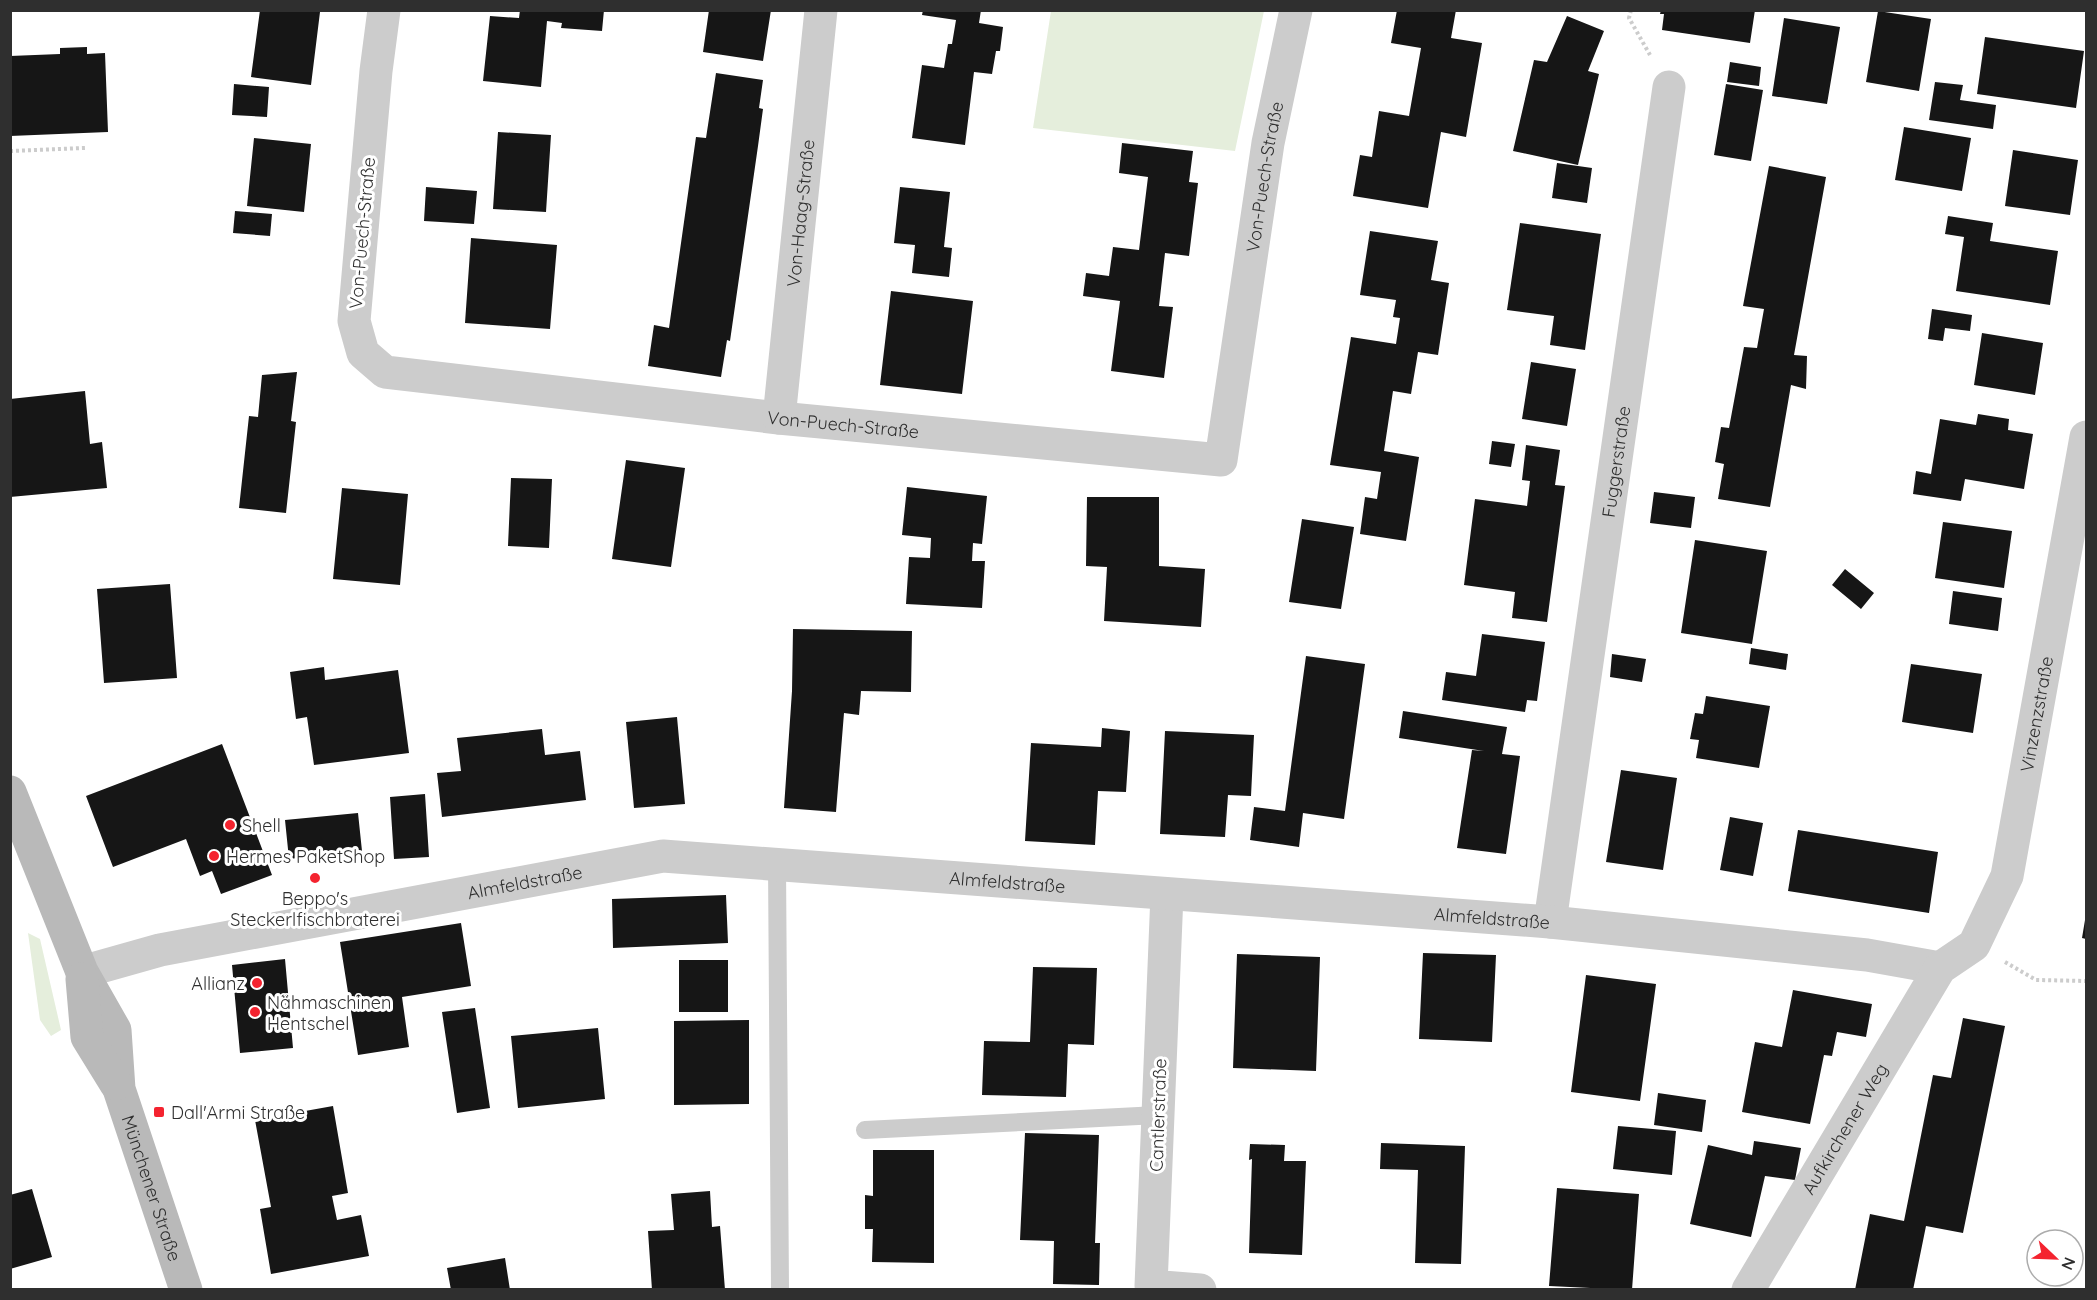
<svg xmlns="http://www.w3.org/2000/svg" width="2097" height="1300" font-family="Quicksand,sans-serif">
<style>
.green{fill:#e5eedc}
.building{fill:#161616}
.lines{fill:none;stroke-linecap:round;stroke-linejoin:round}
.path{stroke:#ccc;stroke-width:4;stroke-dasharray:3 3;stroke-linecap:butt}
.lane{stroke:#ccc;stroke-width:18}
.street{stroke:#ccc;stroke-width:33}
.secondary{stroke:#b9b9b9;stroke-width:33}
.poi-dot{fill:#f4232f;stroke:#fff;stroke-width:2}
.labels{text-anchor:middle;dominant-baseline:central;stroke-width:6;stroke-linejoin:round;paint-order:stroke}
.street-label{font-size:18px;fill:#2f2f2f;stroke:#fff}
.poi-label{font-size:18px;fill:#2f2f2f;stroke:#fff;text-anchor:start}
</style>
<rect width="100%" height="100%" fill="#fff"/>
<!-- green -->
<path class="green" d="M 1051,11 L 1264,11 L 1235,151 L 1033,128 Z
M 28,933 L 40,939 L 61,1030 L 51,1036 L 40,1020 Z"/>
<!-- building -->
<path class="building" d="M 260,10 L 320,12 L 311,85 L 251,77 Z
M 520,10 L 604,10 L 602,31 L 561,28 L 562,23 L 547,21 L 541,87 L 483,81 L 490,16 L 519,18 Z
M 709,10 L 771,10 L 763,61 L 703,52 Z
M 923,10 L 981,10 L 979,23 L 1003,27 L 1000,51 L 996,51 L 992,74 L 974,72 L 965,145 L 912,138 L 922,65 L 944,68 L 948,44 L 952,44 L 956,20 L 922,15 Z
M 1397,10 L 1456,10 L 1451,38 L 1482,43 L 1466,137 L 1441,132 L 1428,208 L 1353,196 L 1360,155 L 1372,157 L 1379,111 L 1409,116 L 1421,48 L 1391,43 Z
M 1661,10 L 1755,10 L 1750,43 L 1662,30 L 1664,14 L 1660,14 Z
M 1878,11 L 1931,19 L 1919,91 L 1866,82 Z
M 1567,16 L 1604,31 L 1588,71 L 1599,74 L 1578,165 L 1513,151 L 1534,60 L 1547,62 Z
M 1784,18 L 1840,27 L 1827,104 L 1772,96 Z
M 1985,37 L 2084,51 L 2076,108 L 1977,94 Z
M 87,47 L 87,54 L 105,53 L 108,132 L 10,136 L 10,56 L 60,54 L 60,48 Z
M 1730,62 L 1761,67 L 1759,86 L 1727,82 Z
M 716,73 L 763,80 L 759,108 L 763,109 L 758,146 L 730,341 L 727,340 L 721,377 L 648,366 L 654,325 L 669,328 L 696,137 L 706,138 Z
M 1935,82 L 1963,85 L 1960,100 L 1996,105 L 1993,129 L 1929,120 Z
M 234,84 L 269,87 L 267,117 L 232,115 Z
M 1726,84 L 1763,90 L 1751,161 L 1714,155 Z
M 1904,127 L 1971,138 L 1962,191 L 1895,180 Z
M 498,132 L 551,135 L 546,212 L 493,209 Z
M 254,138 L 311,144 L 304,212 L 247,206 Z
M 1122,143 L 1193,151 L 1189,182 L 1198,183 L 1189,256 L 1165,253 L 1159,306 L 1173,307 L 1164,378 L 1111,371 L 1120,301 L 1083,296 L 1086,273 L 1109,276 L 1113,247 L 1139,250 L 1148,177 L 1119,173 Z
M 2013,150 L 2078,160 L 2070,215 L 2005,206 Z
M 1557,163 L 1592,168 L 1587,203 L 1552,198 Z
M 1769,166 L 1826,177 L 1794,355 L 1807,356 L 1806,389 L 1791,385 L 1770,507 L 1718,499 L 1724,464 L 1715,462 L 1721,427 L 1729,428 L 1744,347 L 1757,348 L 1764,309 L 1743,306 Z
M 426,187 L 477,191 L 474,224 L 424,221 Z
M 900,187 L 950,192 L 944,247 L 952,248 L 949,277 L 912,273 L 915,245 L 894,243 Z
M 235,211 L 272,214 L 270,236 L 233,233 Z
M 1948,216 L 1993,223 L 1990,241 L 2058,251 L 2050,305 L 1956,291 L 1964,237 L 1945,234 Z
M 1520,223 L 1601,234 L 1585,350 L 1550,345 L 1554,316 L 1507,310 Z
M 1370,231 L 1438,241 L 1431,280 L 1449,283 L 1438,355 L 1418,352 L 1411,394 L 1393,391 L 1384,451 L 1419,457 L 1406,541 L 1360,534 L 1365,497 L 1377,499 L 1381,472 L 1330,465 L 1351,337 L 1396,344 L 1400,318 L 1393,317 L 1396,300 L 1360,295 Z
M 471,238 L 557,245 L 550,329 L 465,323 Z
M 891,291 L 973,301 L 962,394 L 880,385 Z
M 1932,309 L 1972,315 L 1970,331 L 1945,328 L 1943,341 L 1928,339 Z
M 1982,333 L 2043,343 L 2035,395 L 1974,385 Z
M 1531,362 L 1576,369 L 1567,426 L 1522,419 Z
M 297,372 L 291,421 L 296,422 L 286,513 L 239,508 L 249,416 L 258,417 L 262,375 Z
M 85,391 L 90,444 L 102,442 L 107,488 L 10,497 L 10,399 Z
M 1978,414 L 2009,419 L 2008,430 L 2033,434 L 2024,489 L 1965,479 L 1961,501 L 1913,494 L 1916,471 L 1931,474 L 1940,419 L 1976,425 Z
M 1492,441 L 1515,444 L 1511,467 L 1489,464 Z
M 1526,445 L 1560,450 L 1555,485 L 1565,486 L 1547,622 L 1512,618 L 1515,592 L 1464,585 L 1475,499 L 1527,506 L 1530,481 L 1522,480 Z
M 626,460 L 685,468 L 671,567 L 612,559 Z
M 511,478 L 552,479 L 549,548 L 508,546 Z
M 907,487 L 987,496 L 982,544 L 973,543 L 972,561 L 985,561 L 982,608 L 906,604 L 909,557 L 930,558 L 931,538 L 902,535 Z
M 342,488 L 408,494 L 400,585 L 333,579 Z
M 1654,492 L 1695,497 L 1691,528 L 1650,523 Z
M 1087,497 L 1159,497 L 1159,566 L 1205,569 L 1201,627 L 1104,621 L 1107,567 L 1086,566 Z
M 1302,519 L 1354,527 L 1341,609 L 1289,602 Z
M 1943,522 L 2012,531 L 2004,588 L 1935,578 Z
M 1695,540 L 1767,551 L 1752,644 L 1681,633 Z
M 1845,569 L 1874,593 L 1861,609 L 1832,585 Z
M 170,584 L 177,678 L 104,683 L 97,589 Z
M 1953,591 L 2002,598 L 1998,631 L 1949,624 Z
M 793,629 L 912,631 L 911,692 L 861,691 L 859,715 L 844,713 L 836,812 L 784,808 L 792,691 Z
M 1482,634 L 1545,642 L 1537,701 L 1527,700 L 1525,712 L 1442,700 L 1446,672 L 1476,676 Z
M 1751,648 L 1788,654 L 1786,670 L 1749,664 Z
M 1612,654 L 1646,659 L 1642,682 L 1610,677 Z
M 1306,656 L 1365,664 L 1344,819 L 1303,813 L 1299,847 L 1250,840 L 1254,807 L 1285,811 Z
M 1911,664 L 1982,674 L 1973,733 L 1902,722 Z
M 324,667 L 325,680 L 398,670 L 409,753 L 314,765 L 307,717 L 296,719 L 290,672 Z
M 1706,696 L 1770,706 L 1759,768 L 1696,758 L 1699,740 L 1690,739 L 1695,713 L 1703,714 Z
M 1403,711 L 1507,727 L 1502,754 L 1520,756 L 1506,854 L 1457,848 L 1472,750 L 1484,751 L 1399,738 Z
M 677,717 L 685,804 L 634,808 L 626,722 Z
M 1102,728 L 1130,731 L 1126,792 L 1098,791 L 1095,845 L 1025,841 L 1031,743 L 1101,747 Z
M 542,729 L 545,755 L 580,751 L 586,800 L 442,817 L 437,773 L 461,771 L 457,738 Z
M 1165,731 L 1254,735 L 1251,796 L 1228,795 L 1225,837 L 1160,834 Z
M 222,744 L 272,875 L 221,894 L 212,871 L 200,876 L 186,839 L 113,867 L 86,796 Z
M 1621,770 L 1677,778 L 1663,870 L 1606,862 Z
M 425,794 L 429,857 L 394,859 L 390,797 Z
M 358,813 L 362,851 L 289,859 L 285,820 Z
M 1730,817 L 1763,823 L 1753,876 L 1720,870 Z
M 1798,830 L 1938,852 L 1929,913 L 1788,891 Z
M 726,895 L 728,943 L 613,948 L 612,899 Z
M 2085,920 L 2086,920 L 2086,939 L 2082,938 Z
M 461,923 L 471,986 L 402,997 L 409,1047 L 358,1055 L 340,942 Z
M 1423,953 L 1496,955 L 1492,1042 L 1419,1039 Z
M 1237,954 L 1320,957 L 1316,1071 L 1233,1068 Z
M 285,959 L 293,1048 L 240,1053 L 232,965 Z
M 679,960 L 728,960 L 728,1012 L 679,1012 Z
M 1033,967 L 1097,968 L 1094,1045 L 1068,1044 L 1066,1097 L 982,1095 L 984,1041 L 1030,1042 Z
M 1586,975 L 1656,984 L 1640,1101 L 1571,1092 Z
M 1793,990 L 1872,1004 L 1866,1037 L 1837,1032 L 1832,1056 L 1824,1055 L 1810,1124 L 1742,1112 L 1755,1042 L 1782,1047 Z
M 475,1008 L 490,1108 L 457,1113 L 442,1012 Z
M 1963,1018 L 2005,1026 L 1963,1233 L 1926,1226 L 1913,1290 L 1855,1290 L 1870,1214 L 1904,1221 L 1933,1075 L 1951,1078 Z
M 749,1020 L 749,1104 L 674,1105 L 674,1021 Z
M 598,1028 L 605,1099 L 518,1108 L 511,1036 Z
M 1658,1093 L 1706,1100 L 1702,1132 L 1654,1125 Z
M 333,1106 L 348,1193 L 332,1196 L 337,1220 L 361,1215 L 369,1256 L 271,1274 L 260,1209 L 271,1207 L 255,1120 Z
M 1618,1126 L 1676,1131 L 1672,1175 L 1613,1169 Z
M 1025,1133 L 1099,1135 L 1095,1243 L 1100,1243 L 1099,1285 L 1053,1284 L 1054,1241 L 1020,1240 Z
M 1754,1141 L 1801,1148 L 1795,1180 L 1765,1176 L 1751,1237 L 1690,1224 L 1708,1145 L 1752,1155 Z
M 1381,1143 L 1465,1146 L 1461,1264 L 1415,1263 L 1418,1170 L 1380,1169 Z
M 1250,1144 L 1285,1145 L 1284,1161 L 1306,1161 L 1302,1255 L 1249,1253 L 1252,1159 L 1249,1160 Z
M 873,1150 L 934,1150 L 934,1263 L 872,1262 L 873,1229 L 865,1229 L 865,1195 L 873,1196 Z
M 1557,1188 L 1639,1194 L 1632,1290 L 1549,1286 Z
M 32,1189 L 52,1257 L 10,1269 L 10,1195 Z
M 710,1191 L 712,1227 L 720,1226 L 725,1290 L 652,1290 L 648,1231 L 674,1230 L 671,1194 Z
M 505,1258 L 510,1290 L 451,1290 L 447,1268 Z"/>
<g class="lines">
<!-- path -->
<path class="path" d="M 1631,10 L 1629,18 L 1650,55
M 10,151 L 85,148
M 2005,962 L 2036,980 L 2086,981"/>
<!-- lane -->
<path class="lane" d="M 777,864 L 780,1290
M 865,1130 L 1158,1115"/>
<!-- street -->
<g class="street">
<path id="s1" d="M 384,10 L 376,71 L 354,321 L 363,353 L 385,372 L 779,418 L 1221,460 L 1268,143 L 1296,10"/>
<path id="s2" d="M 779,418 L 821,10"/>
<path d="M 1167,894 L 1151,1286 L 1200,1290"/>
<path id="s3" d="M 1550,922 L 1669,87"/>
<path id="s4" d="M 82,972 L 160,950 L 663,856 L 1550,922 L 1867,955 L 1940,968"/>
<path id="s5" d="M 1748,1290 L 1940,968 L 1974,945 L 2007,876 L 2086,437"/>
</g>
<!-- secondary -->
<g class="secondary">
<path id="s6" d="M 10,792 L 82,972 L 115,1030 L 119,1089 L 186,1290"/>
<path d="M 82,979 L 87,1037 L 116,1084"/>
</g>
</g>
<!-- markers -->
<g class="poi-dot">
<circle cx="230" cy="825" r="6"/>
<circle cx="214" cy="856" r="6"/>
<circle cx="315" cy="878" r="6"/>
<circle cx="257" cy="983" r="6"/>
<circle cx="255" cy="1012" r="6"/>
<rect x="153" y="1106" width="12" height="12" rx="3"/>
</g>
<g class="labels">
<!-- street labels -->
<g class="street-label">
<text stroke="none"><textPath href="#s1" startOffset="1502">Von-Puech-Straße</textPath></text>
<text stroke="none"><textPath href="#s2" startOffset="206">Von-Haag-Straße</textPath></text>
<text transform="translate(362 233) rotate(-85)">Von-Puech-Straße</text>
<text stroke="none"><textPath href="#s1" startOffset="836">Von-Puech-Straße</textPath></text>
<text stroke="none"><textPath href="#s3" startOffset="465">Fuggerstraße</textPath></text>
<text stroke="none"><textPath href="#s5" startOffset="657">Vinzenzstraße</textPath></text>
<text stroke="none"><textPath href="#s4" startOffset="452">Almfeldstraße</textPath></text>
<text stroke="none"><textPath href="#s4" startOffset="938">Almfeldstraße</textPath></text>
<text stroke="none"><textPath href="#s4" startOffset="1424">Almfeldstraße</textPath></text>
<text transform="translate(1158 1115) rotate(-88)">Cantlerstraße</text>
<text stroke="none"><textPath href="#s5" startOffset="188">Aufkirchener Weg</textPath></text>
<text stroke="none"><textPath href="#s6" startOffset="424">Münchener Straße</textPath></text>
</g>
<!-- poi labels -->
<g class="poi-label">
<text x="242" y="825">Shell</text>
<text x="226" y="856">Hermes PaketShop</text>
<text x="315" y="898" text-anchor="middle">Beppo's<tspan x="315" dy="21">Steckerlfischbraterei</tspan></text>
<text x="245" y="983" text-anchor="end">Allianz</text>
<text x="267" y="1002">Nähmaschinen<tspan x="267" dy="21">Hentschel</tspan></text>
<text x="171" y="1112">Dall'Armi Straße</text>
</g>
</g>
<!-- border -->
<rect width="2097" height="1300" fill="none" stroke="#2f2f2f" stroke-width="24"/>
<!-- north arrow -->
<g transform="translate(2055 1258) rotate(113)"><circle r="28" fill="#ffffff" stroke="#acacac" stroke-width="1.5"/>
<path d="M0-4.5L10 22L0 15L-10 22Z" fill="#f4232f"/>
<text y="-9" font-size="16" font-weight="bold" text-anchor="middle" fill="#2f2f2f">N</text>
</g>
</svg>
